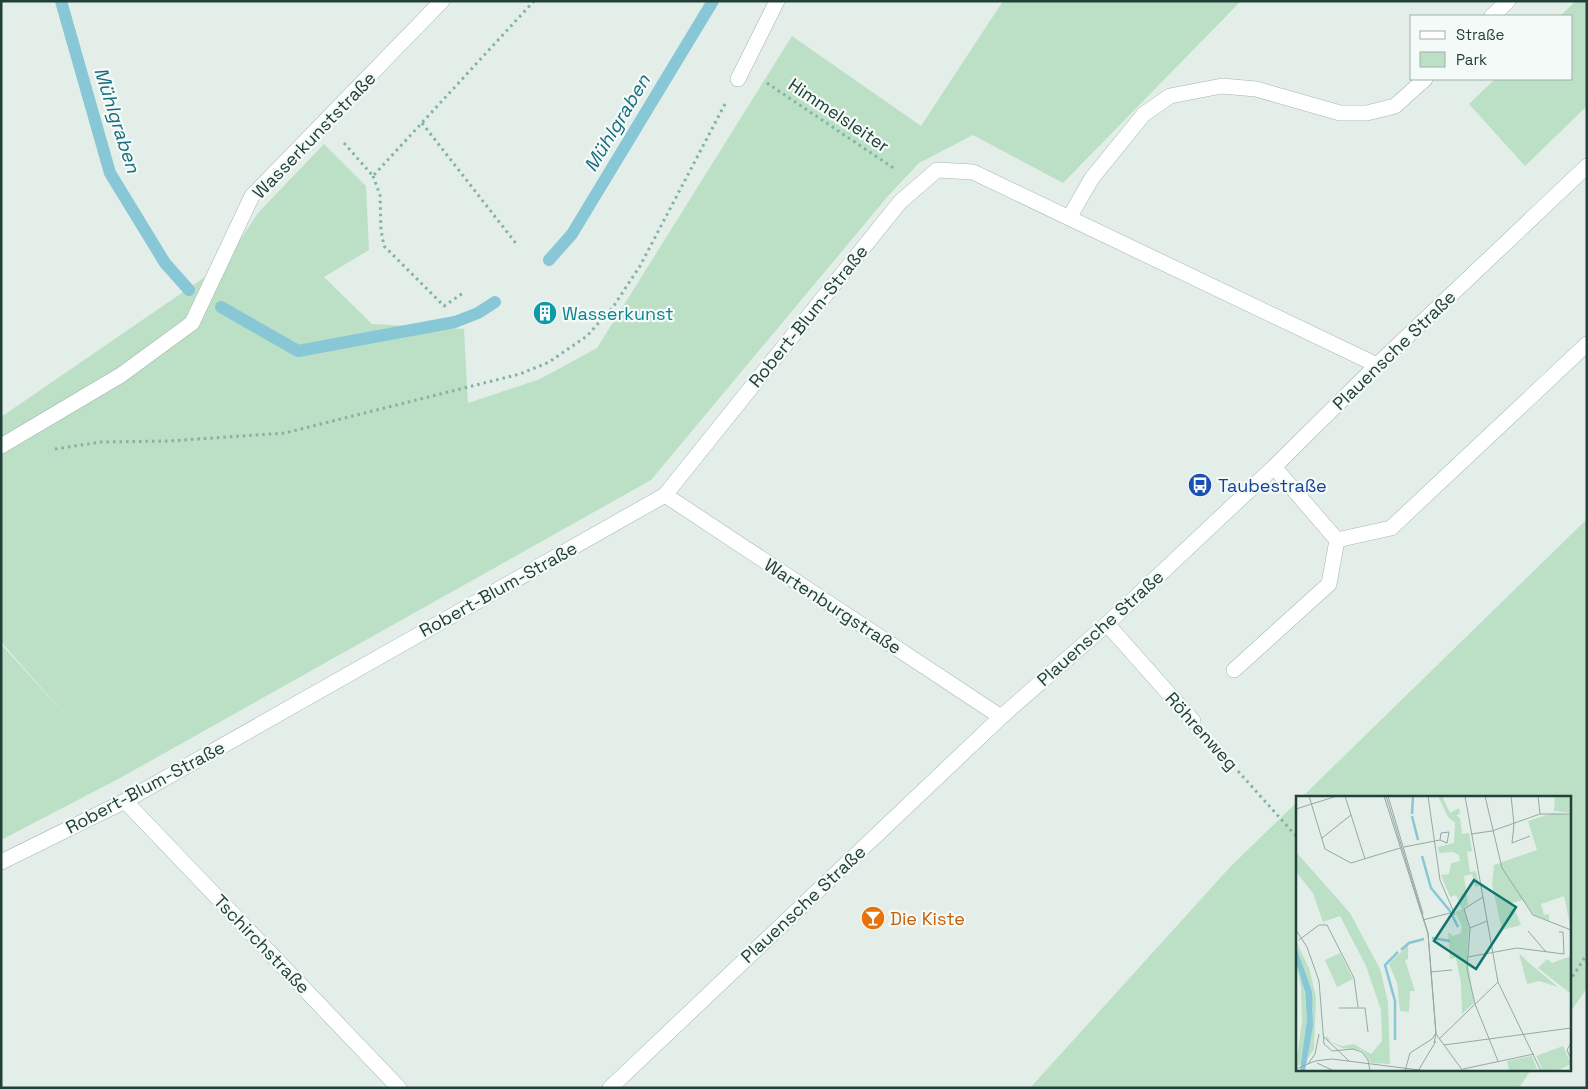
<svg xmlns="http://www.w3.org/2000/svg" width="1588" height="1089" font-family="'Space Grotesk',sans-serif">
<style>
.green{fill:#bbe0c6}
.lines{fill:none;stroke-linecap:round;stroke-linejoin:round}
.stream{stroke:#88c7d6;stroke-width:12}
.minor-casing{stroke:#a5b6b1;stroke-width:16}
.path{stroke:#81b3a5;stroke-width:3;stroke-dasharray:2.5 4;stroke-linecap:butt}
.minor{stroke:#fff;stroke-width:15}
.labels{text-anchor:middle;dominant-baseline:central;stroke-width:4.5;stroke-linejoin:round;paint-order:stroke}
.street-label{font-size:18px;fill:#214039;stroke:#f4faf7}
.culture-label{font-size:18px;fill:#0d838f;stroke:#f4faf7;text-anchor:start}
.transit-label{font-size:18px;fill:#164399;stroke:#f4faf7;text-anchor:start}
.food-label{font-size:18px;fill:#c56008;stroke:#f4faf7;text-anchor:start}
.water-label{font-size:19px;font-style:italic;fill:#176c80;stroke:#f4faf7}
.inset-river{fill:none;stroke:#88c7d6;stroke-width:2.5}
.inset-road{fill:none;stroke:#95a8a3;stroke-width:1}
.view{fill:#0f766e;fill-opacity:0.15;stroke:#0f766e;stroke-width:2.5}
.inset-edge{fill:none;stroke:#214039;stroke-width:2.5}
</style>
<rect width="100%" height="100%" fill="#e3eee9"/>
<!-- green -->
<path class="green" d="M 1003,1 L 1241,1 L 1063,183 L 973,135 L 919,163 L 888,196 L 651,480 L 120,778 L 1,840 L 1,644 L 74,725 L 1,642 L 1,417 L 224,264 L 258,213 L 324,144 L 366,186 L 369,250 L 324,277 L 372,324 L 464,329 L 468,403 L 540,379 L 597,348 L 792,36 L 921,126 Z
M 1576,1 L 1587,1 L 1587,106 L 1525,166 L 1469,104 L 1495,79 L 1572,79 L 1572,16 L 1560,16 Z
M 1587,519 L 1587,988 L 1569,1014 L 1569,798 L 1301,798 Z
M 1297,802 L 1297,1070 L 1531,1070 L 1519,1088 L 1030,1088 L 1231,866 Z"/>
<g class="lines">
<!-- stream -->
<path class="stream" d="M 61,1 L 110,173 L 165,263 L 189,290
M 549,260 L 572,234 L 713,1
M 221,307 L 298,351 L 455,322 L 478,313 L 495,302"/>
<!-- minor casing -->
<g class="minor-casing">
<path id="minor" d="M 1492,16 L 1508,1
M 738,79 L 777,1
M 1069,218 L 1092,178 L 1144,114 L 1170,96 L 1222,86 L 1256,89 L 1340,113 L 1367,113 L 1395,106 L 1425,79
M 1,446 L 121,375 L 192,323 L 252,196 L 442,1
M 1274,467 L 1337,540 L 1391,528 L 1587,344
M 665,495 L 1001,717
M 1107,624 L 1193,721
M 1234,670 L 1329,584 L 1337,540
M 125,801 L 399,1088
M 1,862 L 125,801 L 665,495 L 900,202 L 937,170 L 973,172 L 1377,365
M 610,1088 L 1001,717 L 1107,624 L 1274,467 L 1377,365 L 1587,166"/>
</g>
<!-- path -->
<path class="path" d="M 767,83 L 895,169
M 422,123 L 518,246
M 344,143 L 373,176 L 534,1
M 373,176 L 380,195 L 381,230 L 384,246 L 444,306 L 463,293
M 55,449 L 101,442 L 169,441 L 285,433 L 520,374 L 549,362 L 587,336 L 613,307 L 640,266 L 725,104
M 1212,742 L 1297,837
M 1569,982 L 1587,954"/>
<!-- minor -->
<use href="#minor" class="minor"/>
</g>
<!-- icons -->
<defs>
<g id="building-disc" transform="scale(1.25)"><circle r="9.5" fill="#0f9aa8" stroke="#f4faf7"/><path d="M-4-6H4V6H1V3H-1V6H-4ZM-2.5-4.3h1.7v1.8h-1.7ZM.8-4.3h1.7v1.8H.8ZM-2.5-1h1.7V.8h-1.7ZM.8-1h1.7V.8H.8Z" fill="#fff"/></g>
<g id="bus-disc" transform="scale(1.25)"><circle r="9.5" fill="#1a4fb4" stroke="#f4faf7"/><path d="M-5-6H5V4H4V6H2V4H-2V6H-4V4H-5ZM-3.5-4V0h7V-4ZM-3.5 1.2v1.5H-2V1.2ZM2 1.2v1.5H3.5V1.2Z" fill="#fff"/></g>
<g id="bar-disc" transform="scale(1.25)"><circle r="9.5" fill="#e8710a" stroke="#f4faf7"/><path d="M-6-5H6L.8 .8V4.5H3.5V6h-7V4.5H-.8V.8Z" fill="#fff"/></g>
</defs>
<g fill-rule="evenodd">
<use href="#building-disc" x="545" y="313"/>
<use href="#bus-disc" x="1200" y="485"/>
<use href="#bar-disc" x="873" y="918"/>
</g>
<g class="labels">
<!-- street labels -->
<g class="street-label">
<text transform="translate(839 115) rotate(34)">Himmelsleiter</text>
<text transform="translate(314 135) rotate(-46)">Wasserkunststraße</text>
<text transform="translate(808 316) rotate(-51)">Robert-Blum-Straße</text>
<text transform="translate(1394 350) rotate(-44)">Plauensche Straße</text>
<text transform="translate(498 589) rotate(-29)">Robert-Blum-Straße</text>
<text transform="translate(833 606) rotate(33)">Wartenburgstraße</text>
<text transform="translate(1100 628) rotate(-42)">Plauensche Straße</text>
<text transform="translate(1202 731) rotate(48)">Röhrenweg</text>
<text transform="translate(145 787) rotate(-28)">Robert-Blum-Straße</text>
<text transform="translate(803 904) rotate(-43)">Plauensche Straße</text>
<text transform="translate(262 944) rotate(46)">Tschirchstraße</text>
</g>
<!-- culture labels -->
<g class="culture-label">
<text x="562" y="313">Wasserkunst</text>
</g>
<!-- transit labels -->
<g class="transit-label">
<text x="1218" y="485">Taubestraße</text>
</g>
<!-- food labels -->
<g class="food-label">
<text x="890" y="918">Die Kiste</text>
</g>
<!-- water labels -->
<g class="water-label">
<text transform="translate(117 120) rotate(72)">Mühlgraben</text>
<text transform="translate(617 123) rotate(-59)">Mühlgraben</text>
</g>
</g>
<!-- overview -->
<g transform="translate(1296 796)">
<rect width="275" height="275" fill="#e3eee9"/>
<path d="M 142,0 L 150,0 L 147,2 L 154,17 L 163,12 L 164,18 L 160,19 L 164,22 L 166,38 L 173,37 L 176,55 L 171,56 L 174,76 L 180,75 L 183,90 L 179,91 L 176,78 L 168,80 L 172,109 L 168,111 L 173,132 L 171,160 L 178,207 L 166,218 L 165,187 L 160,162 L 154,163 L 152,136 L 157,140 L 165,137 L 166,131 L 159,116 L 166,113 L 160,99 L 154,101 L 145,79 L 153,78 L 155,67 L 164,65 L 163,59 L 157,56 L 143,57 L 142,51 L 158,47 L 159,27 L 152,21 ZM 259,0 L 275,0 L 275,17 L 258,15 ZM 257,17 L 275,19 L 275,134 L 268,100 L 245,108 L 248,119 L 253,118 L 253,125 L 238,119 L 227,104 L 216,107 L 225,129 L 206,134 L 196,89 L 198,69 L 241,54 L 232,25 ZM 0,56 L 54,117 L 84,173 L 92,206 L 94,268 L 75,267 L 66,254 L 46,252 L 31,244 L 30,239 L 35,246 L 46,250 L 58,248 L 75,258 L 86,245 L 85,214 L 70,170 L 44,120 L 27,126 L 17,97 L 0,76 ZM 0,145 L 13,172 L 20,201 L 18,253 L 11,264 L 17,214 ZM 112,149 L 112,163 L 109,164 L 119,195 L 114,195 L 113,216 L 104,215 L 101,187 L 93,168 ZM 44,157 L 57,183 L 41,191 L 29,164 ZM 223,157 L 232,166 L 262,191 L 243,185 L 231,188 ZM 275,160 L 275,198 L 242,172 L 251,163 L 256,167 ZM 0,165 L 7,179 L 11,224 L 8,262 L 6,268 L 0,271 L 6,224 L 5,192 ZM 267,250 L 275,268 L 260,275 L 247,275 L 240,260 ZM 236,260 L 241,273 L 213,275 L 211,265 Z" fill="#bbe0c6"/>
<path d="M 0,150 L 16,196 L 17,230 L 9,275 L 4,275 L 11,224 L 9,196 L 0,165 Z" fill="#88c7d6"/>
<path class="inset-river" d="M 116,18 L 117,0M 116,20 L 122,44M 126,60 L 135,92 L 154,115 L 162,131M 136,142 L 154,145M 105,154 L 113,147 L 128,143M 99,244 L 99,205 L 89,169 L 102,156"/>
<path class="inset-road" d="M 13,0 L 29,53 L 55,67 L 104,52M 49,0 L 69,63M 88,0 L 132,138 L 140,238 L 138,247M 90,0 L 132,137 L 140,237 L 136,243 L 114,257 L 109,275M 92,0 L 127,118M 132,0 L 144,84 L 159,119M 169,0 L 202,186 L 245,275M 189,0 L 206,72 L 237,119 L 275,134M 215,0 L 218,28 L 216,47 L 234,40M 242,0 L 244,18M 0,13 L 41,0M 175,38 L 196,35 L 244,18 L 275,18M 26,42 L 55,19M 108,51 L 144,44 L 151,47 L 153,36 L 145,37 L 144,44M 187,101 L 168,113 L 174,132 L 171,173 L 179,208 L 202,265M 127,124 L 154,117M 174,132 L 191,125M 0,134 L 11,151 L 23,185 L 28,248 L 36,255 L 57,253 L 66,256 L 72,264 L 74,275M 232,135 L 250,156M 3,144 L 23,129 L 31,129 L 58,182 L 62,211M 172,161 L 221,152 L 268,158 L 267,136 L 263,136M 134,176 L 156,174M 43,212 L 69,212 L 72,236M 140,238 L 167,275M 28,241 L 53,265M 143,243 L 202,186M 275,247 L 271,254 L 275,263M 148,249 L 275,232M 21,267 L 38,275M 12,268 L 19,258 L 23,238M 0,273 L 19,265 L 36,263 L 131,275M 167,273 L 238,258M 122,275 L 140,245"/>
<path class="view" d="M 178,84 L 220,111 L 180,173 L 138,145 Z"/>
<rect width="275" height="275" class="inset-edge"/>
</g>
<!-- border -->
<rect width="1588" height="1089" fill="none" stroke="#214039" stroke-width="5"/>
<!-- legend -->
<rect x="1410" y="15" width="162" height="65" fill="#f4faf7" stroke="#a0b0ab"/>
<rect x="1420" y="31" width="25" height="8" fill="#ffffff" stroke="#a0b0ab"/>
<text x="1456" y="40" font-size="15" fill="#214039">Straße</text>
<rect x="1420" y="52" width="25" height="15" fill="#bbe0c6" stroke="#a0b0ab"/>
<text x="1456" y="65" font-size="15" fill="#214039">Park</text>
</svg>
